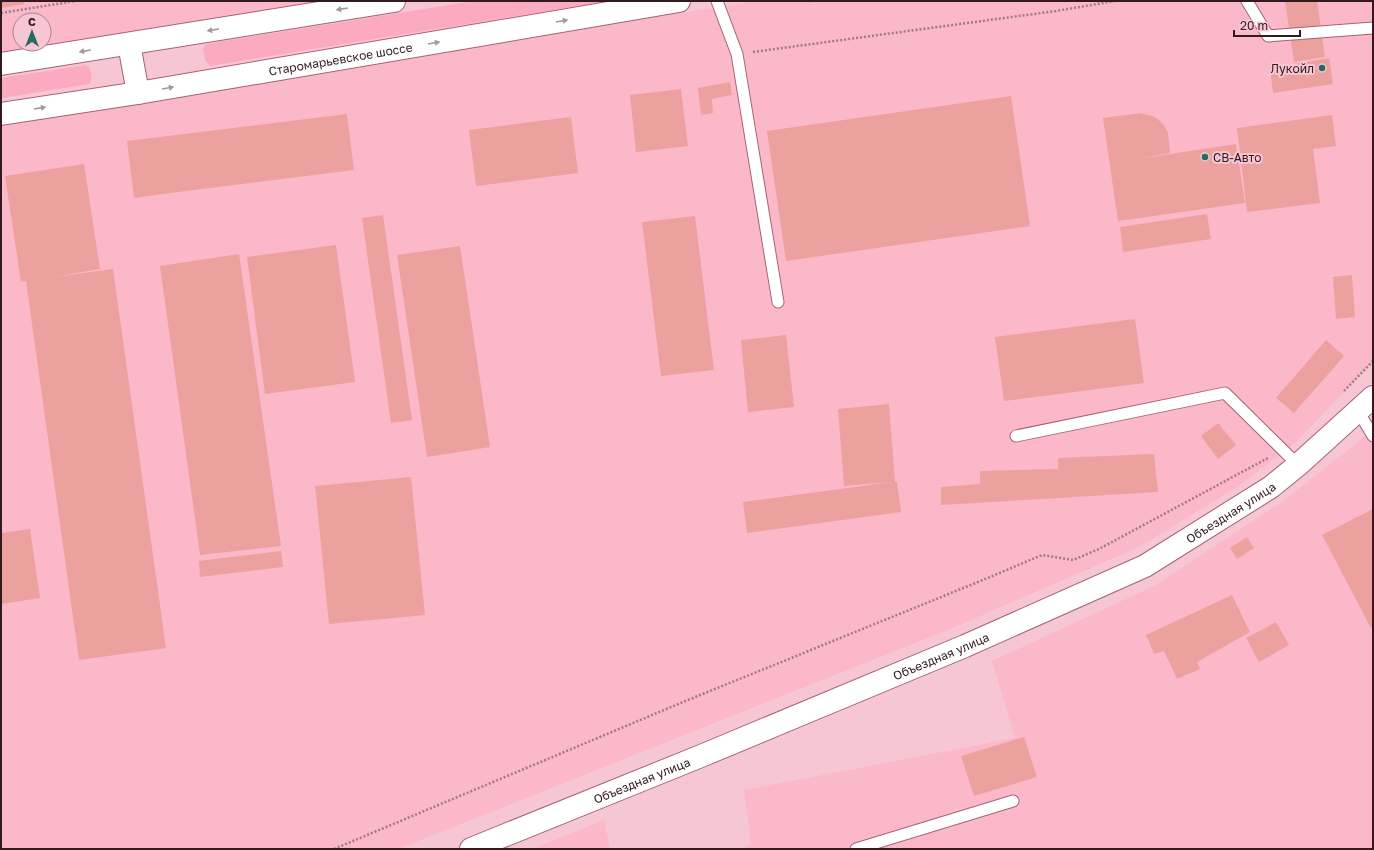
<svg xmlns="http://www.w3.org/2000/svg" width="1374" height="850" font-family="'Golos Text',sans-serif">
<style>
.built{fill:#fbb8c9;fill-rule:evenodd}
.green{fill:#fbaabf}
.building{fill:#eda19e}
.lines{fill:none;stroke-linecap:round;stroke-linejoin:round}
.lane-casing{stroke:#a66275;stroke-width:13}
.primary-casing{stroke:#a66275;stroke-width:24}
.path{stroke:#a07a84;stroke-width:2.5;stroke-dasharray:2 2;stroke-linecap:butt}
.lane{stroke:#fff;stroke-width:11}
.primary{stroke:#fff;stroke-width:22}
.oneway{fill:#a3979b}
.poi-dot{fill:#246b61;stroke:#f6c7d3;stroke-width:1.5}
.labels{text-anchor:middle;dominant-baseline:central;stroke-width:4;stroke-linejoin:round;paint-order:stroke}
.street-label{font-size:12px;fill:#331820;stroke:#f6c7d3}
.poi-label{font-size:12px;fill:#331820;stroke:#f6c7d3;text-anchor:end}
</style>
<rect width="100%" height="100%" fill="#f6c7d3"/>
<!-- built -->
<path class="built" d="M 1,1 L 327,1 L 1,53 ZM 20,20 L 44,20 L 44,44 L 20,44 Z
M 756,1 L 1373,1 L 1373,362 L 1295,443 L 1239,486 L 1139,547 L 948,630 L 398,849 L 1,849 L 1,123 Z
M 1373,430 L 1373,849 L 739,849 L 751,845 L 744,790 L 1015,738 L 992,661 L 1154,586 L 1282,502 Z
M 604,820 L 610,849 L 532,849 Z"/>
<!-- green -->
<path class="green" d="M 474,1 L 608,1 L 210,66 L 205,60 L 203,49 L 206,44 Z
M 86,65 C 92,71 93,76 90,84 L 1,98 L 1,78 Z"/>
<!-- building -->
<path class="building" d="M 1,1 L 24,1 L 24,4 L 1,8 Z
M 1285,1 L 1317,1 L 1325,57 L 1294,62 Z
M 1329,58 L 1333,84 L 1273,93 L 1270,68 Z
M 730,82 L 732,95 L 712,99 L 713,113 L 701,115 L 698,88 Z
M 681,89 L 688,146 L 636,152 L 630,95 Z
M 1011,96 L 1030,226 L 786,261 L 767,131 Z
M 1141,113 L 1155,117 L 1163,124 L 1168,133 L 1170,153 L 1137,159 L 1236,144 L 1245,203 L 1118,221 L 1103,118 Z
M 347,114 L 354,170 L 178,192 L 134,198 L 127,141 Z
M 1332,115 L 1336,146 L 1313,149 L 1320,203 L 1247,212 L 1237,128 Z
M 571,117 L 578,173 L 476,186 L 469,130 Z
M 84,164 L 100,269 L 53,277 L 113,269 L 166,648 L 79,660 L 26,281 L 21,282 L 5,176 Z
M 1207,214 L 1211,239 L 1123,252 L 1120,227 Z
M 383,215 L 412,420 L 391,423 L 362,218 Z
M 695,216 L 714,370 L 661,376 L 642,222 Z
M 336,245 L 355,382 L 265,394 L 247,257 Z
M 460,246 L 490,447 L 427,457 L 397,255 Z
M 239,254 L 281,546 L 200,555 L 160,266 Z
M 1352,275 L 1355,317 L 1336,319 L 1333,277 Z
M 1135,319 L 1144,383 L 1004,401 L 995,337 Z
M 786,335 L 794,407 L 748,412 L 741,340 Z
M 1326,340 L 1344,356 L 1294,413 L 1276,398 Z
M 889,404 L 895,482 L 897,482 L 901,512 L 747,533 L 743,502 L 892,482 L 844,486 L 838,409 Z
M 1218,423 L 1236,445 L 1218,459 L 1201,436 Z
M 1154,454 L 1158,492 L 941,505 L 941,487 L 980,484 L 980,471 L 1058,469 L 1058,458 Z
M 411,477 L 425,615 L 329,624 L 315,486 Z
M 1373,509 L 1373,626 L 1371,628 L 1322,535 Z
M 30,529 L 40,598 L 1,604 L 1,533 Z
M 1247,537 L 1254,548 L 1237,559 L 1230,548 Z
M 281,551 L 283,567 L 200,577 L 199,561 Z
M 1232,595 L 1250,632 L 1197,662 L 1200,669 L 1177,679 L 1164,651 L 1154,654 L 1146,635 Z
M 1276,622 L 1289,645 L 1259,662 L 1246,638 Z
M 1024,737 L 1037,777 L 974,796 L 961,756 Z"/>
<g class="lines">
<!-- lane casing -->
<g class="lane-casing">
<path id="lane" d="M 717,1 L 737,54 L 778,302
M 1247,1 L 1268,36 L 1373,28
M 1358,411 L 1373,436
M 1016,436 L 1225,393 L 1298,465
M 856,849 L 1013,801"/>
</g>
<!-- primary casing -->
<g class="primary-casing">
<g id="primary">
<path d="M 129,44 L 138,93"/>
<path d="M 1,64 L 394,1"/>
<path id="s1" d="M 1,114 L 138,93 L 679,1"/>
<path id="s2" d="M 471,849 L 701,756 L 965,646 L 1145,566 L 1271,487 L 1298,465 L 1373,397"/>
</g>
</g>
<!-- path -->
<path class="path" d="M 809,1 L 812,1
M 1,13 L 75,1
M 753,52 L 1056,11 L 1115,1
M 1344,391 L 1373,361
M 334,849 L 683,702 L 983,580 L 1042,555 L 1073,560 L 1099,549 L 1268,458"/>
<!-- lane -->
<use href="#lane" class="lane"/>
<!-- primary -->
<use href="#primary" class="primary"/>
</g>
<!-- one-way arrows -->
<defs><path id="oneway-solid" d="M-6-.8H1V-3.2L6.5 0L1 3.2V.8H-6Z"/></defs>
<g class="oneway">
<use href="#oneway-solid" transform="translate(342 9) rotate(171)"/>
<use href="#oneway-solid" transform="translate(562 21) rotate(-10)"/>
<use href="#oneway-solid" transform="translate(213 30) rotate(171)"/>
<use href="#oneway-solid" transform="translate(434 43) rotate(-10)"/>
<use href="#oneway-solid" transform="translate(85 51) rotate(171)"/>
<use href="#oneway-solid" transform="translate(168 88) rotate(-10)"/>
<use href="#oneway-solid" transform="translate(40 108) rotate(-9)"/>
</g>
<!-- markers -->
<g class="poi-dot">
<circle cx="1322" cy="68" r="4"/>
<circle cx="1205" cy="157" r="4"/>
</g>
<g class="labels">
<!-- street labels -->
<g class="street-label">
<text stroke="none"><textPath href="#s1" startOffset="344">Старомарьевское шоссе</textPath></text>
<text stroke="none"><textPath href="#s2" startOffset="832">Объездная улица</textPath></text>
<text stroke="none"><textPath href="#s2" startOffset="508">Объездная улица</textPath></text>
<text stroke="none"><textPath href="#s2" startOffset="184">Объездная улица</textPath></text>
</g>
<!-- poi labels -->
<g class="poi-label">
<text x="1314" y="68">Лукойл</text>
<text x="1213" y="157" text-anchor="start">СВ-Авто</text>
</g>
</g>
<!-- border -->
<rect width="1374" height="850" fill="none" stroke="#331820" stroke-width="4"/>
<!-- north arrow -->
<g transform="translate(32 32)"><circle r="19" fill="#f6c7d3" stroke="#a8818b"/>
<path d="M0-3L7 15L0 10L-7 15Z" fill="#246b61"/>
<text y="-6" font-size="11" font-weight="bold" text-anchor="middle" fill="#331820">С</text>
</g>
<!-- scale -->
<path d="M1234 30v6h66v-6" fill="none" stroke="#331820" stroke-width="2"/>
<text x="1240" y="30" font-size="12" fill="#331820" stroke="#f6c7d3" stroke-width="3" paint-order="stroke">20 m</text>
</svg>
